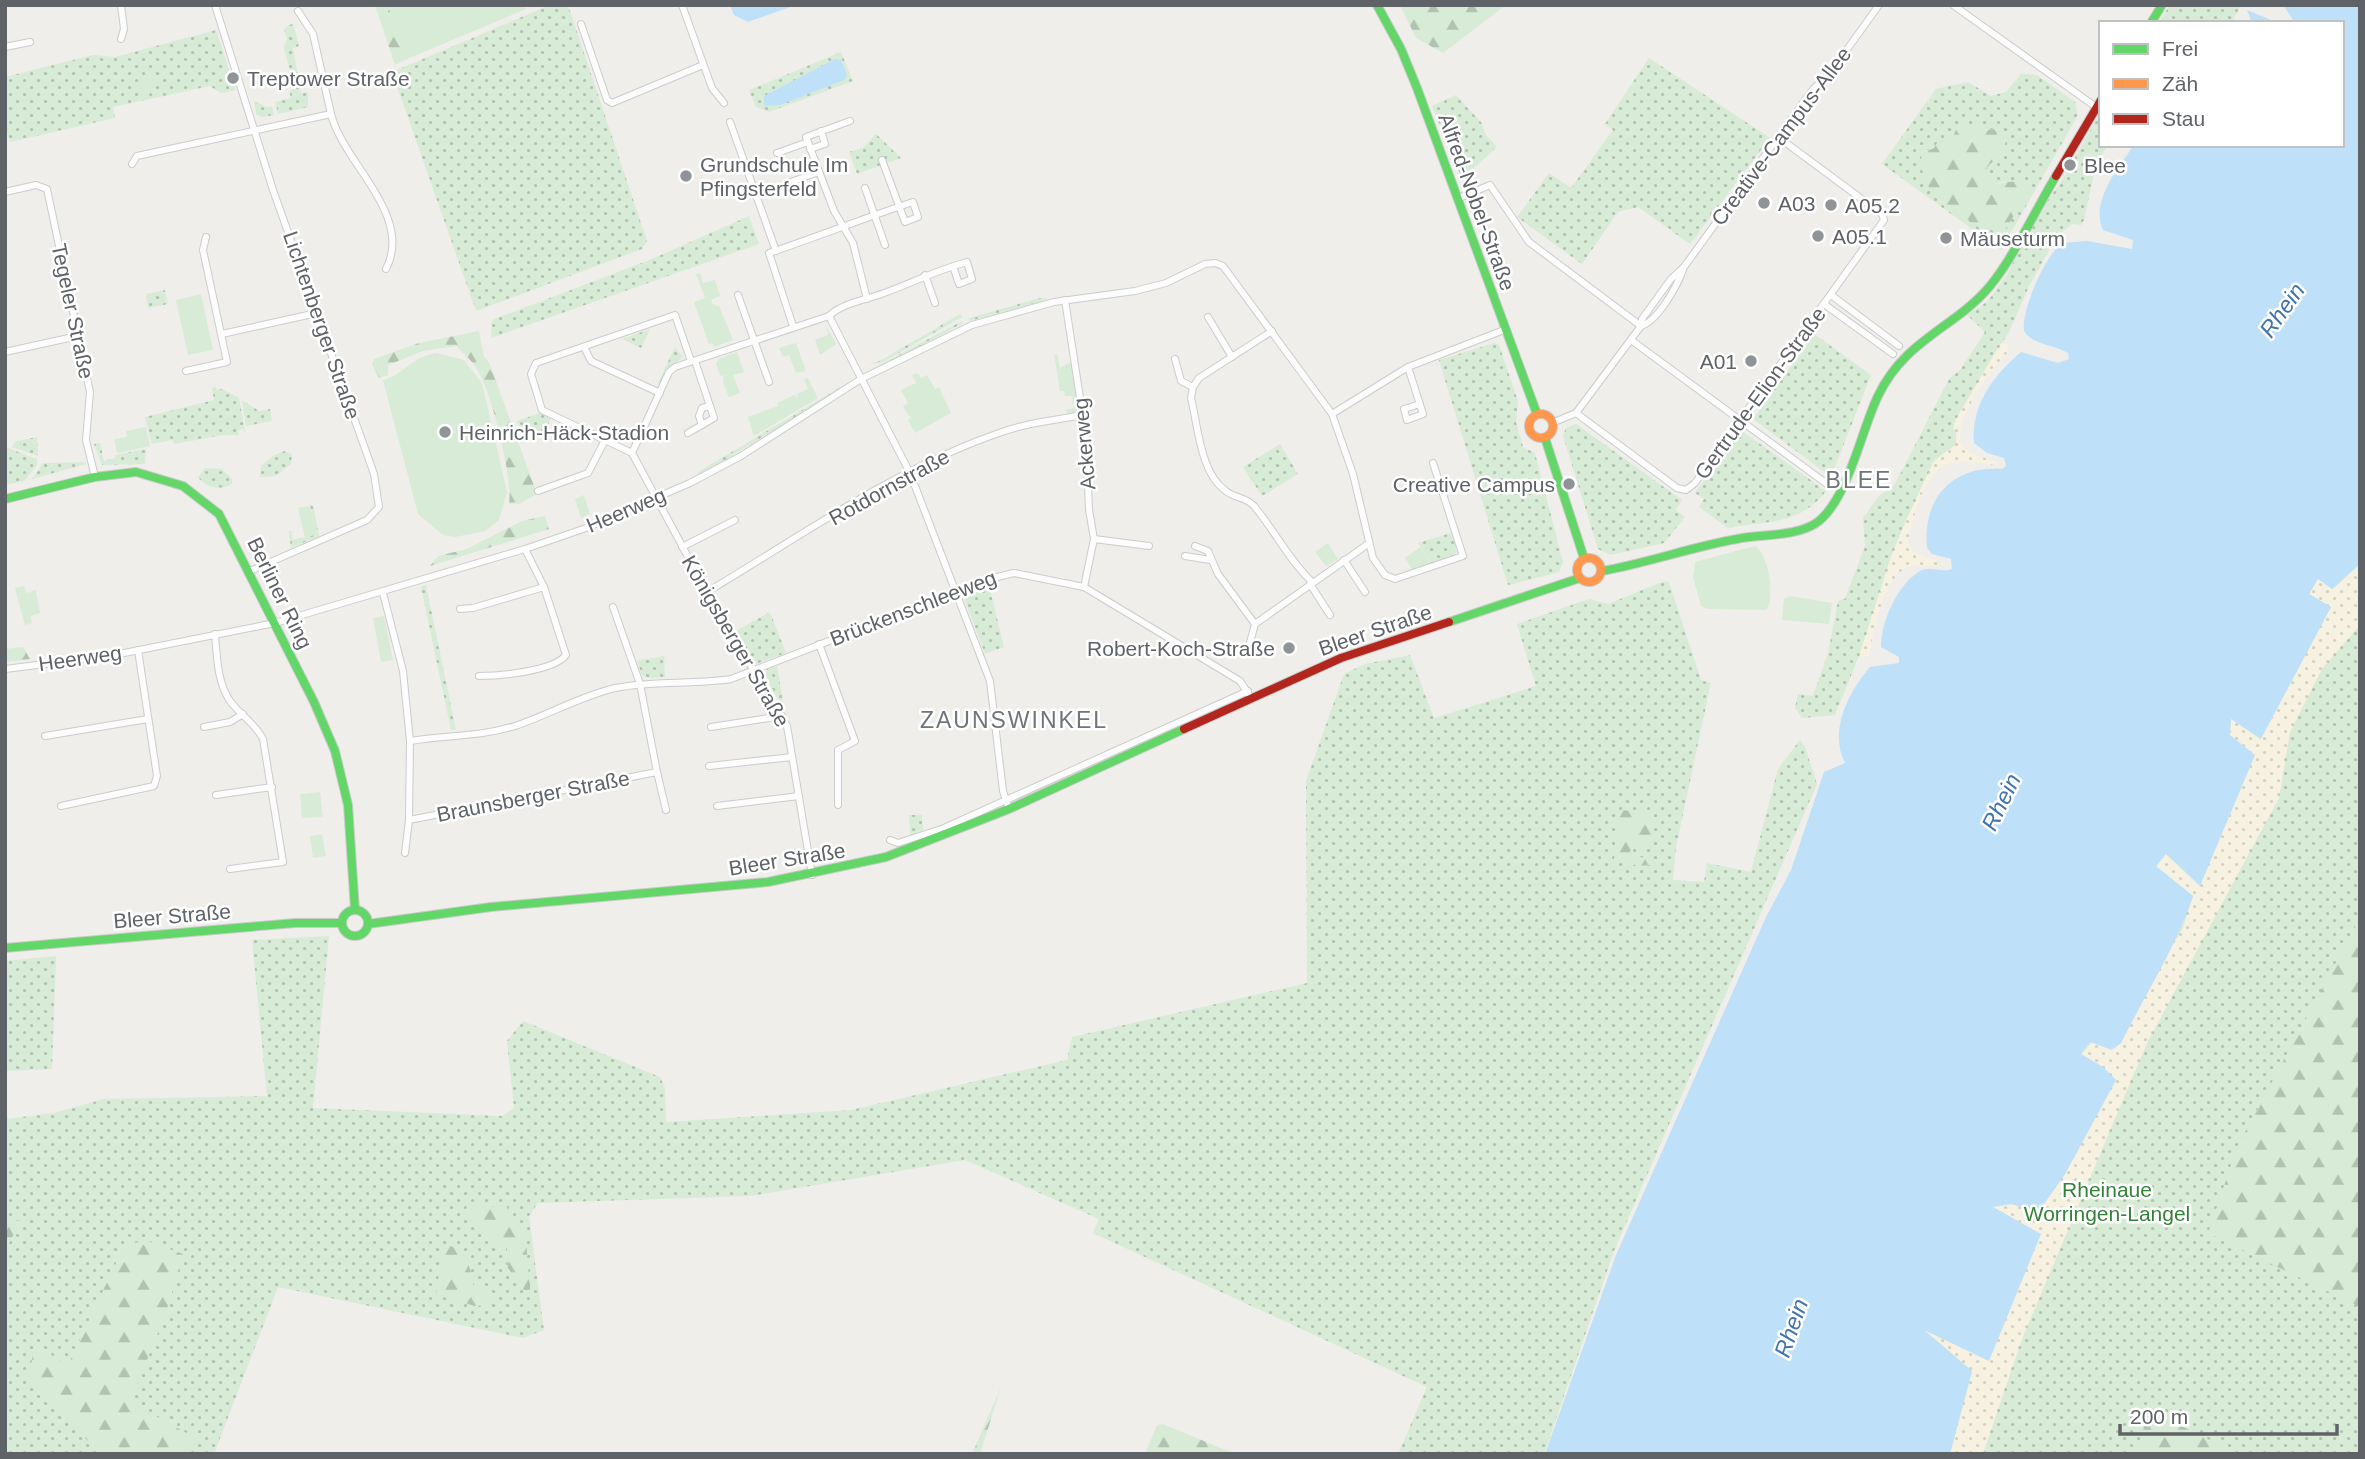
<svg xmlns="http://www.w3.org/2000/svg" width="2365" height="1459" font-family="Helvetica,sans-serif">
  <defs>
    <pattern id="grass-dots" width="8" height="8" patternUnits="userSpaceOnUse" patternTransform="scale(1.75)"><rect width="8" height="8" fill="#d8ebd6"/><path d="M2 2h.1M6 6h.1" fill="none" stroke="#b2c2b1" stroke-width="1.8" stroke-linecap="round"/></pattern>
    <pattern id="forest-firs" width="22" height="20" patternUnits="userSpaceOnUse" patternTransform="scale(1.75)"><rect width="22" height="20" fill="#d8ebd6"/><path d="M5 1l3.5 6h-7zM16 11l3.5 6h-7z" fill="#b2c2b1"/></pattern>
    <pattern id="sand-dots" width="8" height="8" patternUnits="userSpaceOnUse" patternTransform="scale(1.75)"><rect width="8" height="8" fill="#f6f1e1"/><path d="M2 2h.1M6 6h.1" fill="none" stroke="#d5d1c4" stroke-width="1.8" stroke-linecap="round"/></pattern>
  </defs>
  <rect width="100%" height="100%" fill="#efeeea"/>
  <g fill="url(#grass-dots)" fill-rule="evenodd">
    <path d="M550 5H568L647 241 642 249 476 311 392 72Z"/>
    <path d="M2170 5H2241L2232 23H2158Z"/>
    <path d="M293 23 299 46 293 48 301 93 308 92V107L278 114 275 102 291 98 289 91 295 89 284 49 287 39 284 29Z"/>
    <path d="M216 30 236 90 221 93 210 86 113 107 115 118 10 142 5 125V77L93 55 115 57Z"/>
    <path d="M841 52 853 81 769 112 756 107 749 90Z"/>
    <path d="M1649 58 1770 138 1690 244 1638 207 1618 212 1582 264 1517 217 1549 173 1571 188 1613 130 1605 124Z"/>
    <path d="M2021 74 2037 75 2075 102 2078 115 2001 250 1882 164 1936 89 1968 82 1991 96 2006 92ZM1969 125 1982 130 1995 129 2004 154 1990 164 1982 175 1995 184 2005 181 1998 240 1932 195 1921 153 1952 139Z"/>
    <path d="M1456 95 1481 122 1486 135 1497 147 1462 179 1432 106Z"/>
    <path d="M257 102 266 107 272 106 274 115 261 117 256 114 254 103Z"/>
    <path d="M2101 111V145H2108L2096 164 2084 220 2081 225 2072 224 2057 236 2029 286 2009 332 1956 419V445L1934 461 1909 514 1892 554 1859 656 1835 715 1802 718 1795 708 1798 694 1813 696 1828 653 1838 601 1845 599 1865 546 1863 518 1878 497 1895 484 1949 379 1960 370 1985 332 1967 315 1987 302 2006 276 2040 211 2063 179Z"/>
    <path d="M876 134 901 158 857 174 849 152 864 147Z"/>
    <path d="M2360 215V1454H1759Z"/>
    <path d="M749 216 759 244 491 338 492 320 652 259Z"/>
    <path d="M165 290 168 304 148 308 146 294Z"/>
    <path d="M1040 298 1049 299 970 321 969 318Z"/>
    <path d="M960 314 962 317 881 363 868 364 880 361Z"/>
    <path d="M962 321 963 323 872 372 874 368Z"/>
    <path d="M650 329 641 348 622 339Z"/>
    <path d="M1814 334 1871 375 1831 477 1753 419Z"/>
    <path d="M1494 343 1499 345 1518 401 1516 422 1523 447 1535 453 1563 562 1559 572 1508 585 1439 360Z"/>
    <path d="M675 347 683 357 669 368 661 385 658 383Z"/>
    <path d="M844 385H848L700 475 698 472Z"/>
    <path d="M216 387 217 390 222 389 239 398 246 434 243 429 238 430 239 435H223L174 444 172 440 152 444 145 417 214 400 212 388Z"/>
    <path d="M242 400 259 411 270 409 272 421 246 426Z"/>
    <path d="M543 412 551 417 545 434 524 442 517 421Z"/>
    <path d="M1576 424 1682 500 1676 510 1685 517 1664 543 1610 555 1598 549 1563 436 1566 428Z"/>
    <path d="M1742 431 1826 491C1800 525 1767 521 1728 528L1699 507 1704 499 1695 493Z"/>
    <path d="M37 437 38 456 12 447 16 441Z"/>
    <path d="M100 443 104 461 115 458V455L146 449 145 464 102 465 94 444Z"/>
    <path d="M1280 444 1298 474 1262 496 1243 467Z"/>
    <path d="M5 447 37 459V465L24 481 5 485Z"/>
    <path d="M285 451 292 454 291 464 276 476 260 477 261 466 274 455Z"/>
    <path d="M43 463 85 462 86 464 32 479Z"/>
    <path d="M205 468 222 469 232 479V484C220 491 206 488 198 477Z"/>
    <path d="M310 505H313L319 536 291 548 289 531H292V540L317 534Z"/>
    <path d="M1451 533 1457 551 1454 556 1432 565 1418 543Z"/>
    <path d="M1664 581 1669 582 1701 680 1711 683 1676 847 1673 880 1704 882 1707 863 1751 872 1778 769 1800 740 1805 747 1817 784 1614 1251 1544 1454H1398L1427 1387 1093 1233 1099 1219 965 1160 750 1196 538 1203 529 1216 544 1330 523 1338 278 1287 214 1454H5V1119L54 1113 104 1099 267 1096 252 940 329 936 313 1108 502 1116 514 1108 507 1041 523 1021 660 1077 665 1088 666 1122 851 1110 1067 1060 1072 1037 1307 983 1306 781 1344 674 1365 664 1410 655 1434 718 1536 686 1517 624 1589 599 1608 604Z"/>
    <path d="M426 585 456 730H451L421 587Z"/>
    <path d="M989 585 1004 647 985 654 963 595Z"/>
    <path d="M770 612 786 653 756 664 736 631Z"/>
    <path d="M664 656 665 677 648 678 642 675 637 661Z"/>
    <path d="M777 666 784 707 783 708 765 676 767 668Z"/>
    <path d="M909 815H922L923 830 910 835Z"/>
    <path d="M56 956 52 1069 5 1071V961Z"/>
  </g>
  <g fill="url(#forest-firs)">
    <path d="M375 5H388L405 60 395 65Z"/>
    <path d="M1400 5H1506L1443 53 1416 38Z"/>
    <path d="M1969 125 1982 130 1995 129 2006 138 2004 154 1990 164 1982 175 1995 184 2017 181 2030 190 1998 241 1932 195 1922 170 1921 153 1934 148 1938 141 1952 139 1956 130Z"/>
    <path d="M479 331 484 357 489 362 537 494 519 504H509C513 477 491 388 475 366 470 359 462 352 456 346L423 351 388 365V375L379 378 372 364 374 359 419 343Z"/>
    <path d="M545 516 549 529 430 566 438 556 467 549 522 521Z"/>
    <path d="M23 647 30 659 5 662V649Z"/>
    <path d="M1623 810 1654 815 1649 843 1644 847 1634 843 1629 854 1651 860 1650 865 1638 866 1614 859 1618 816Z"/>
    <path d="M2360 918V1307L2208 1233 2238 1145Z"/>
    <path d="M468 1205 507 1207 515 1225 525 1230 531 1300 508 1268 507 1248 489 1238 465 1210Z"/>
    <path d="M5 1219 20 1221 5 1252Z"/>
    <path d="M148 1241 183 1254 166 1313 130 1402 194 1437V1444L187 1454H101L32 1385 29 1376 33 1353 41 1349 68 1365 125 1244Z"/>
    <path d="M443 1244C468 1249 469 1264 474 1287L495 1297 490 1305 475 1306 436 1295Z"/>
    <path d="M1001 1387 980 1454H972Z"/>
    <path d="M2149 1410 2238 1454H2136Z"/>
    <path d="M1163 1424 1235 1454H1145L1157 1425Z"/>
  </g>
  <g fill="url(#sand-dots)">
    <path d="M2001 343 2008 345 2009 351C1994 366 1949 423 1963 446 1968 455 1988 458 1997 462L1994 465C1979 464 1961 457 1946 465 1923 476 1912 519 1908 542L1915 553 1944 564C1933 569 1918 561 1906 568 1882 580 1873 634 1869 657L1859 656 1892 554 1909 514 1934 461 1955 445 1958 434 1953 428 1956 419Z"/>
    <path d="M2360 564V625L2322 669 2290 732 2279 798 2147 1043 2022 1339 1983 1454H1950L1972 1371 1922 1328 1989 1361 1992 1207 2011 1204 2039 1211 2065 1174 2116 1080 2103 1067 2081 1055 2164 957 2182 930 2193 896 2156 867 2166 854 2200 885 2231 718 2260 739 2331 607 2309 594 2318 578 2333 589Z"/>
  </g>
  <g fill="#d8ebd6">
    <path d="M388 5H524L526 9 405 60Z"/>
    <path d="M147 75 156 80 147 99 138 95Z"/>
    <path d="M700 273 703 283 715 280 720 296 711 300 713 305 719 306 733 340 714 347 712 343 709 344 694 302 705 298 696 274Z"/>
    <path d="M201 294 213 350 188 355 176 300Z"/>
    <path d="M826 326 836 344 820 355 815 340 828 335Z"/>
    <path d="M796 343 806 371 796 373 789 355 783 357 779 348Z"/>
    <path d="M737 352 744 372 733 375 740 393 729 397 723 382 724 375 720 376 716 364 719 359Z"/>
    <path d="M437 353 464 360 482 383 507 492 499 520 485 531 455 537 443 535 418 514 383 380C406 374 408 358 437 353Z"/>
    <path d="M1054 354H1057L1060 368 1071 362 1078 412 1067 413 1066 410 1074 408 1072 396H1065L1064 391H1060Z"/>
    <path d="M918 373 921 378 927 375 935 389 939 387 951 413 915 433 908 420 911 418 903 407 908 403 901 390 916 383 912 375Z"/>
    <path d="M808 378 818 398 754 436 748 417 778 406 777 403 794 395 798 399 797 394 808 389 804 379Z"/>
    <path d="M146 427 150 446 117 453 114 439 127 437 126 431Z"/>
    <path d="M584 495 590 514 581 518 575 499Z"/>
    <path d="M310 506 317 534 305 538 298 508Z"/>
    <path d="M1328 543 1338 559 1326 566 1315 552Z"/>
    <path d="M1755 546C1768 553 1776 598 1766 610L1708 609 1701 606 1693 577 1695 562Z"/>
    <path d="M1420 547 1432 565 1413 571 1405 558Z"/>
    <path d="M24 586 26 593 36 590 40 613 30 616 32 623 25 625 15 588Z"/>
    <path d="M1790 596 1832 603 1829 624 1782 620 1784 599Z"/>
    <path d="M384 616 393 660 381 662 373 618Z"/>
    <path d="M320 792 323 817 302 818 300 794Z"/>
    <path d="M322 834 326 856 313 858 310 836Z"/>
  </g>
  <g fill="#bfe0f9">
    <path d="M730 5H796L748 22 734 15Z"/>
    <path d="M2283 5H2360V564L2332 589 2318 579 2309 594 2331 607 2261 739 2231 719 2230 735 2255 755 2200 886 2166 854 2156 866 2193 896C2176 947 2145 995 2121 1043L2112 1050 2090 1042 2081 1054 2103 1067 2116 1080 2065 1174 2039 1211 2011 1204 1993 1207 2041 1234 1989 1361 1924 1330 1972 1371 1950 1454H1545L1616 1255 1766 917 1791 870 1824 772 1845 763C1829 732 1847 694 1870 667L1899 663V657L1881 647C1881 622 1897 585 1920 571 1930 566 1942 573 1952 569L1951 559 1932 554 1927 548C1922 498 1953 465 2002 469L2006 466 2004 458 1987 453 1974 443C1971 405 1993 376 2021 352L2058 363 2069 359 2068 353C2054 344 2032 345 2024 331 2021 310 2045 256 2062 243L2087 241 2132 249 2133 240 2103 230C2090 202 2118 168 2134 145H2342V23H2252L2247 10 2276 22 2293 20Z"/>
    <path d="M835 59 841 60 847 75 844 80 780 105 764 106V96Z"/>
  </g>
  <g fill="none" stroke-linecap="round" stroke-linejoin="round">
    <defs>
      <g id="street">
        <path d="M215 5 273 190 374 474 379 507 367 520 250 571"/>
        <path d="M682 5 712 88 724 103"/>
        <path d="M1953 5 2096 107"/>
        <path d="M298 11 313 34 331 114"/>
        <path d="M581 24 607 100 612 103 703 65"/>
        <path d="M121 39 124 29 121 5"/>
        <path d="M5 47 30 42"/>
        <path d="M850 121 806 137 834 211 853 243 867 299"/>
        <path d="M730 122 776 251"/>
        <path d="M810 149 825 144 821 131"/>
        <path d="M777 153 808 142"/>
        <path d="M132 164 137 156 331 114C343 163 414 215 386 269"/>
        <path d="M788 183 819 172"/>
        <path d="M865 188 885 245"/>
        <path d="M5 192 36 185 47 189 90 392 86 440 95 477"/>
        <path d="M1457 199 1490 185 1529 242 1641 326"/>
        <path d="M925 275 935 303"/>
        <path d="M738 295 769 382"/>
        <path d="M1831 295 1899 346"/>
        <path d="M1065 300 1086 437 1089 510 1094 539 1084 587"/>
        <path d="M1824 304 1893 354"/>
        <path d="M829 316 910 473 990 681 1003 791 1009 809"/>
        <path d="M1208 317 1232 357"/>
        <path d="M793 326 769 253C817 237 864 218 913 202L918 217 905 222 882 160"/>
        <path d="M1641 326C1658 321 1677 286 1683 270"/>
        <path d="M1272 331 1199 378 1193 387 1191 398C1198 426 1200 473 1226 491 1234 498 1246 497 1254 506 1275 531 1288 559 1312 582"/>
        <path d="M222 334 317 313"/>
        <path d="M1631 340 1827 484"/>
        <path d="M584 347 591 361 660 393"/>
        <path d="M5 352 78 336"/>
        <path d="M1175 359 1181 381 1193 387"/>
        <path d="M1408 367 1423 414 1407 420 1404 409 1420 404"/>
        <path d="M186 371 227 362 203 250 206 237"/>
        <path d="M1576 413 1677 488 1686 490 1695 483 1884 220 1882 214 1778 137"/>
        <path d="M1332 414 1408 367 1504 330"/>
        <path d="M1552 423 1576 413 1641 326 1642 319 1671 279 1684 267 1813 89 1828 76 1879 5"/>
        <path d="M702 425 699 416 702 408 710 406"/>
        <path d="M688 433 714 418 695 361"/>
        <path d="M632 453 542 410 531 374 536 363 675 315 691 361"/>
        <path d="M538 491 588 473 604 442"/>
        <path d="M1094 539 1149 546"/>
        <path d="M1195 546 1208 551 1218 574 1255 624 1249 646 1241 653"/>
        <path d="M682 547 735 520"/>
        <path d="M1185 556 1210 560"/>
        <path d="M1344 560 1365 592"/>
        <path d="M1310 584 1330 615"/>
        <path d="M707 592C801 536 895 469 999 433 1026 423 1055 420 1083 415"/>
        <path d="M383 593 403 671 410 741 409 820 405 853"/>
        <path d="M460 609 473 608 544 587"/>
        <path d="M1255 624 1368 544"/>
        <path d="M215 634C217 656 217 682 230 701 240 715 255 723 263 739L283 862 230 869"/>
        <path d="M819 644 855 741 838 750V805"/>
        <path d="M5 669 109 656 275 623 525 549 586 528 690 483 741 456 861 379 972 325 1054 302 1135 291 1166 283 1205 264 1215 263 1223 266 1332 414 1353 474 1373 558 1385 575 1395 579 1463 556 1433 463"/>
        <path d="M479 676C500 676 554 671 566 655L544 587 525 549"/>
        <path d="M204 727 230 722 243 714"/>
        <path d="M711 727 782 716"/>
        <path d="M45 736 148 719"/>
        <path d="M410 741C445 735 479 737 515 726 548 715 581 696 615 688 654 680 692 685 731 679L989 579 1014 573 1084 587 1240 681 1251 698"/>
        <path d="M709 766 792 757"/>
        <path d="M657 772 666 810"/>
        <path d="M216 795 272 787"/>
        <path d="M61 806 154 786 157 776 138 650"/>
        <path d="M717 806 799 796"/>
        <path d="M409 820 657 772 640 684 613 607"/>
        <path d="M890 840 898 843 944 828 1248 691"/>
        <path d="M812 875 787 726 707 592 632 453 669 372 675 367 829 316C842 303 866 300 884 293 912 283 937 270 967 262L972 279 959 284 953 266"/>
      </g>
      <g id="fast">
        <path d="M1377 5 1401 49 1417 88 1537 414"/>
        <path d="M2151 23 2162 5"/>
        <path d="M1545 438 1584 558"/>
        <path d="M5 499 95 477 136 472 183 486 219 514 314 702 335 751 348 805 355 910"/>
        <path d="M1602 571C1648 563 1691 547 1737 539 1761 534 1799 537 1819 521 1849 496 1861 431 1878 396 1905 339 1955 328 1990 286 2014 257 2036 209 2056 176"/>
        <path d="M1449 622 1580 578"/>
        <circle cx="355" cy="923" r="13"/>
        <path d="M368 924 491 907 768 882 886 857 1009 809 1184 729"/>
        <path d="M5 948 295 923H342"/>
      </g>
      <g id="slow">
        <circle cx="1541" cy="426" r="12"/>
        <circle cx="1589" cy="570" r="12"/>
      </g>
      <g id="jam">
        <path d="M2056 176 2101 100"/>
        <path d="M1184 729 1341 658 1449 622"/>
      </g>
    </defs>
    <use href="#street" stroke="#cbcccc" stroke-width="8"/>
    <use href="#fast" stroke="#cacacb" stroke-width="10"/>
    <use href="#slow" stroke="#cacacb" stroke-width="10"/>
    <use href="#jam" stroke="#cacacb" stroke-width="10"/>
    <use href="#street" stroke="#fdfcfc" stroke-width="6"/>
    <use href="#fast" stroke="#63d668" stroke-width="8"/>
    <use href="#slow" stroke="#ff974d" stroke-width="8"/>
    <use href="#jam" stroke="#b3261e" stroke-width="8"/>
  </g>
  <g fill="#919496" stroke="#fff" stroke-width="2.5">
    <circle cx="233" cy="78" r="7"/>
    <circle cx="2070" cy="165" r="7"/>
    <circle cx="686" cy="176" r="7"/>
    <circle cx="1764" cy="203" r="7"/>
    <circle cx="1831" cy="205" r="7"/>
    <circle cx="1818" cy="236" r="7"/>
    <circle cx="1946" cy="238" r="7"/>
    <circle cx="1751" cy="361" r="7"/>
    <circle cx="445" cy="432" r="7"/>
    <circle cx="1569" cy="484" r="7"/>
    <circle cx="1289" cy="648" r="7"/>
  </g>
  <g text-anchor="middle" dominant-baseline="central" stroke-width="5" stroke-linejoin="round" paint-order="stroke">
    <g font-size="21" fill="#5f6368" stroke="#fff" text-anchor="start">
      <text x="247" y="78">Treptower Straße</text>
      <text x="700" y="164">Grundschule Im<tspan x="700" dy="24">Pfingsterfeld</tspan></text>
      <text x="2084" y="165">Blee</text>
      <text x="1778" y="203">A03</text>
      <text x="1845" y="205">A05.2</text>
      <text x="1832" y="236">A05.1</text>
      <text x="1960" y="238">Mäuseturm</text>
      <text x="1737" y="361" text-anchor="end">A01</text>
      <text x="459" y="432">Heinrich-Häck-Stadion</text>
      <text x="1555" y="484" text-anchor="end">Creative Campus</text>
      <text x="1275" y="648" text-anchor="end">Robert-Koch-Straße</text>
    </g>
    <g font-size="21" fill="#5f6368" stroke="#fff">
      <text transform="translate(1781 136) rotate(-53)">Creative-Campus-Allee</text>
      <text transform="translate(1477 202) rotate(70)">Alfred-Nobel-Straße</text>
      <text transform="translate(73 311) rotate(78)">Tegeler Straße</text>
      <text transform="translate(322 325) rotate(71)">Lichtenberger Straße</text>
      <text transform="translate(1760 393) rotate(-54)">Gertrude-Elion-Straße</text>
      <text transform="translate(1084 444) rotate(-95)">Ackerweg</text>
      <text transform="translate(889 487) rotate(-29)">Rotdornstraße</text>
      <text transform="translate(626 510) rotate(-23)">Heerweg</text>
      <text transform="translate(280 593) rotate(64)">Berliner Ring</text>
      <text transform="translate(913 608) rotate(-21)">Brückenschleeweg</text>
      <text transform="translate(1375 630) rotate(-19)">Bleer Straße</text>
      <text transform="translate(736 641) rotate(60)">Königsberger Straße</text>
      <text transform="translate(80 658) rotate(-8)">Heerweg</text>
      <text transform="translate(533 796) rotate(-11)">Braunsberger Straße</text>
      <text transform="translate(787 859) rotate(-9)">Bleer Straße</text>
      <text transform="translate(172 916) rotate(-5)">Bleer Straße</text>
    </g>
    <g font-size="21" fill="#348238" stroke="#fff">
      <text x="2107" y="1189">Rheinaue<tspan x="2107" dy="24">Worringen-Langel</tspan></text>
    </g>
    <g font-size="23" font-style="italic" fill="#4174aa" stroke="#fff">
      <text transform="translate(2282 310) rotate(-55)">Rhein</text>
      <text transform="translate(2001 802) rotate(-64)">Rhein</text>
      <text transform="translate(1791 1328) rotate(-71)">Rhein</text>
    </g>
    <g font-size="23" letter-spacing="2" fill="#70757a" stroke="#fff">
      <text x="1859" y="480">BLEE</text>
      <text x="1014" y="720">ZAUNSWINKEL</text>
    </g>
  </g>
  <rect width="2365" height="1459" fill="none" stroke="#5f6368" stroke-width="14"/>
  <rect x="2099" y="21" width="245" height="126" fill="#ffffff" stroke="#bfc1c3" stroke-width="2"/>
  <rect x="2113" y="44" width="35" height="10" fill="#63d668" stroke="#bfc1c3" stroke-width="2"/>
  <text x="2162" y="56" font-size="21" fill="#5f6368">Frei</text>
  <rect x="2113" y="79" width="35" height="10" fill="#ff974d" stroke="#bfc1c3" stroke-width="2"/>
  <text x="2162" y="91" font-size="21" fill="#5f6368">Zäh</text>
  <rect x="2113" y="114" width="35" height="10" fill="#b3261e" stroke="#bfc1c3" stroke-width="2"/>
  <text x="2162" y="126" font-size="21" fill="#5f6368">Stau</text>
  <path d="M2120 1424v10h217v-10" fill="none" stroke="#5f6368" stroke-width="3.5"/>
  <text x="2130" y="1424" font-size="21" fill="#5f6368" stroke="#ffffff" stroke-width="5" paint-order="stroke">200 m</text>
</svg>
